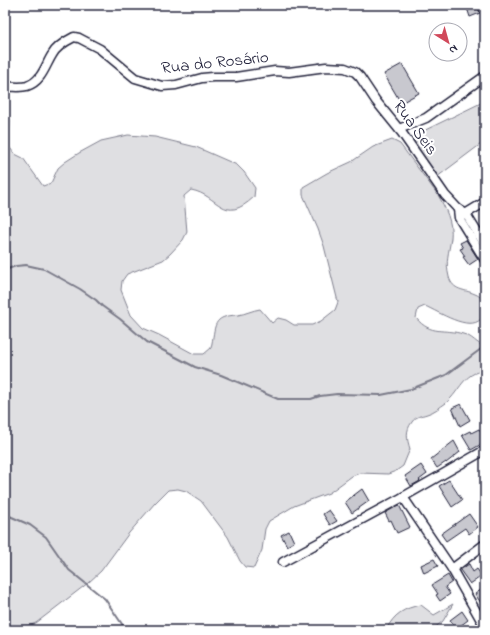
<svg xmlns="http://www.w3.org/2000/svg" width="490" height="635" font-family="'Indie Flower',sans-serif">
  <rect width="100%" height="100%" fill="#fff"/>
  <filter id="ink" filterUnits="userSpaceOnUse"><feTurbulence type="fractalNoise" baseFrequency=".025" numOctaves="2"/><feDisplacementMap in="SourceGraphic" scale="8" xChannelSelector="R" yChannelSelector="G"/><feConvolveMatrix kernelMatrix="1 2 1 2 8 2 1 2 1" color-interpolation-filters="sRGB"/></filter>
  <g filter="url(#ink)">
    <g fill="#dfdfe2" stroke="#80808e">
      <path d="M485 101V141L437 177 411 137Z"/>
      <path d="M5 113 10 120 9 138V147L15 154 23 158 43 186 51 183 58 168 65 162 79 153 101 141 128 135 155 137 196 147 237 165 244 172 255 188 254 197C223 226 219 195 191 190L184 196 187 232 183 240 170 254 163 260 127 274 122 281 121 290 131 315 143 328 159 335 194 354H204L211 348C216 326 211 316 238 315 245 314 253 310 260 309L272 323 278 318 286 320 294 325H312L321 321 335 310 338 302 324 246 318 229 303 195V187L327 173 351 162 373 147 392 140 400 144 438 195C445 207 453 223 451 238 449 253 445 261 449 277 453 291 464 289 475 294 486 298 488 311 481 319 469 332 439 312 425 306L418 309 416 318C431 336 444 328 463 334 472 336 477 344 485 347V370C462 374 461 390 446 403 440 407 434 412 427 414 421 416 416 416 412 422 405 431 407 439 410 449L403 466 396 471 388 474 360 473 352 476 329 493 294 506 269 521 265 529 262 550 254 568 245 567 240 561 228 537 201 501 186 491 178 489 168 490 155 503 129 533 101 571 88 583 36 623C25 628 16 627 5 625Z"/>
      <path d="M453 604 443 621 432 630H386C394 614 404 608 421 605L434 615Z"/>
    </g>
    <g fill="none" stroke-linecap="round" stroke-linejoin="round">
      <g stroke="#7a7a88" stroke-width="2">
        <path d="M5 270 16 266 26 265 44 269 80 289 96 300 102 306 120 319 147 342 195 367 221 375 278 399H311L320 396 337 394 381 395 411 389 446 375 485 346"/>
        <path d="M5 514 30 525 46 537 69 570 105 599 126 630"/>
      </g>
    </g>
    <g fill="#c8c8cf" stroke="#22223b">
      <path d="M466 5H477L480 13 470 17Z"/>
      <path d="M402 64 419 93 401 103 384 74Z"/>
      <path d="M466 240 478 259 469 265 463 257 465 256 460 249 463 248 460 243Z"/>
      <path d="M461 404 470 420 460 426 452 408Z"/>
      <path d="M479 429V430L482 429 485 434V442L471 450 462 435 470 431 471 433Z"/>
      <path d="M454 441 460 452 446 463V462L437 468 431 459Z"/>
      <path d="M421 465 427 474 419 480 420 481 411 486 405 476Z"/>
      <path d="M449 480 462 500 452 507 439 486Z"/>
      <path d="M362 489 369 501 352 513 345 502Z"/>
      <path d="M399 505 410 527 397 533 391 520 389 521 385 513Z"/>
      <path d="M329 510 337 521 330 525 323 514Z"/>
      <path d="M469 514 478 527 469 534 465 528 446 541 441 534Z"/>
      <path d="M289 531 294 542 287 546 281 535Z"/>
      <path d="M434 559 438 566 424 573 421 565Z"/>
      <path d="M469 564 473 572 477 569 482 576 470 584 460 570Z"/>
      <path d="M448 575 452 582 445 587 450 594 440 601 436 595 438 594 432 585Z"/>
      <path d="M485 587V609L475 594Z"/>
      <path d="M462 611 468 620 456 629 450 620Z"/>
    </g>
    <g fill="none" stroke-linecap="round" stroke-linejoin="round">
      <defs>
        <g id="minor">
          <path d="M5 87C12 86 20 88 27 86 42 81 45 66 52 55 56 47 66 41 74 37L79 38 100 49 135 78 162 86 176 85 202 78 213 77H236L275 71 289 72 326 67 345 68 355 72 360 77 376 101 402 133 445 195 458 209 466 214 485 245"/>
          <path d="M399 129 426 118 485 76"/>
          <path d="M458 209 459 218 485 260"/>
          <path d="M462 216 485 202"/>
          <path d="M403 497 452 569 485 627"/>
          <path d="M283 562 403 497 485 450"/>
          <path d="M452 569 485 544"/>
        </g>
      </defs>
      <use href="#minor" stroke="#22223b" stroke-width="11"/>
      <use href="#minor" stroke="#fff" stroke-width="8"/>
    </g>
  </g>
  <g text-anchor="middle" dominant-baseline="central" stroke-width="4" stroke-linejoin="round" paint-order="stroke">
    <g font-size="17" fill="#22223b" stroke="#fff">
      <text transform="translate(215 63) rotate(-6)">Rua do Rosário</text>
      <text transform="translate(415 128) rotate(54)">Rua Seis</text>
    </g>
  </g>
  <rect width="490" height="635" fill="none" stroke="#fff" stroke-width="20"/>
  <rect x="10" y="10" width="470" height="615" fill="none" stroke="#22223b" stroke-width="1.5" filter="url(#ink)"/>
  <g transform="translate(448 42) rotate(143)"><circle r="19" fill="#ffffff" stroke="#a7a7b1"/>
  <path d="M0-3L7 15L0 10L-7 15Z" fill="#d1495b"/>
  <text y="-6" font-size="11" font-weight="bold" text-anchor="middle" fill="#22223b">N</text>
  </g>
</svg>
